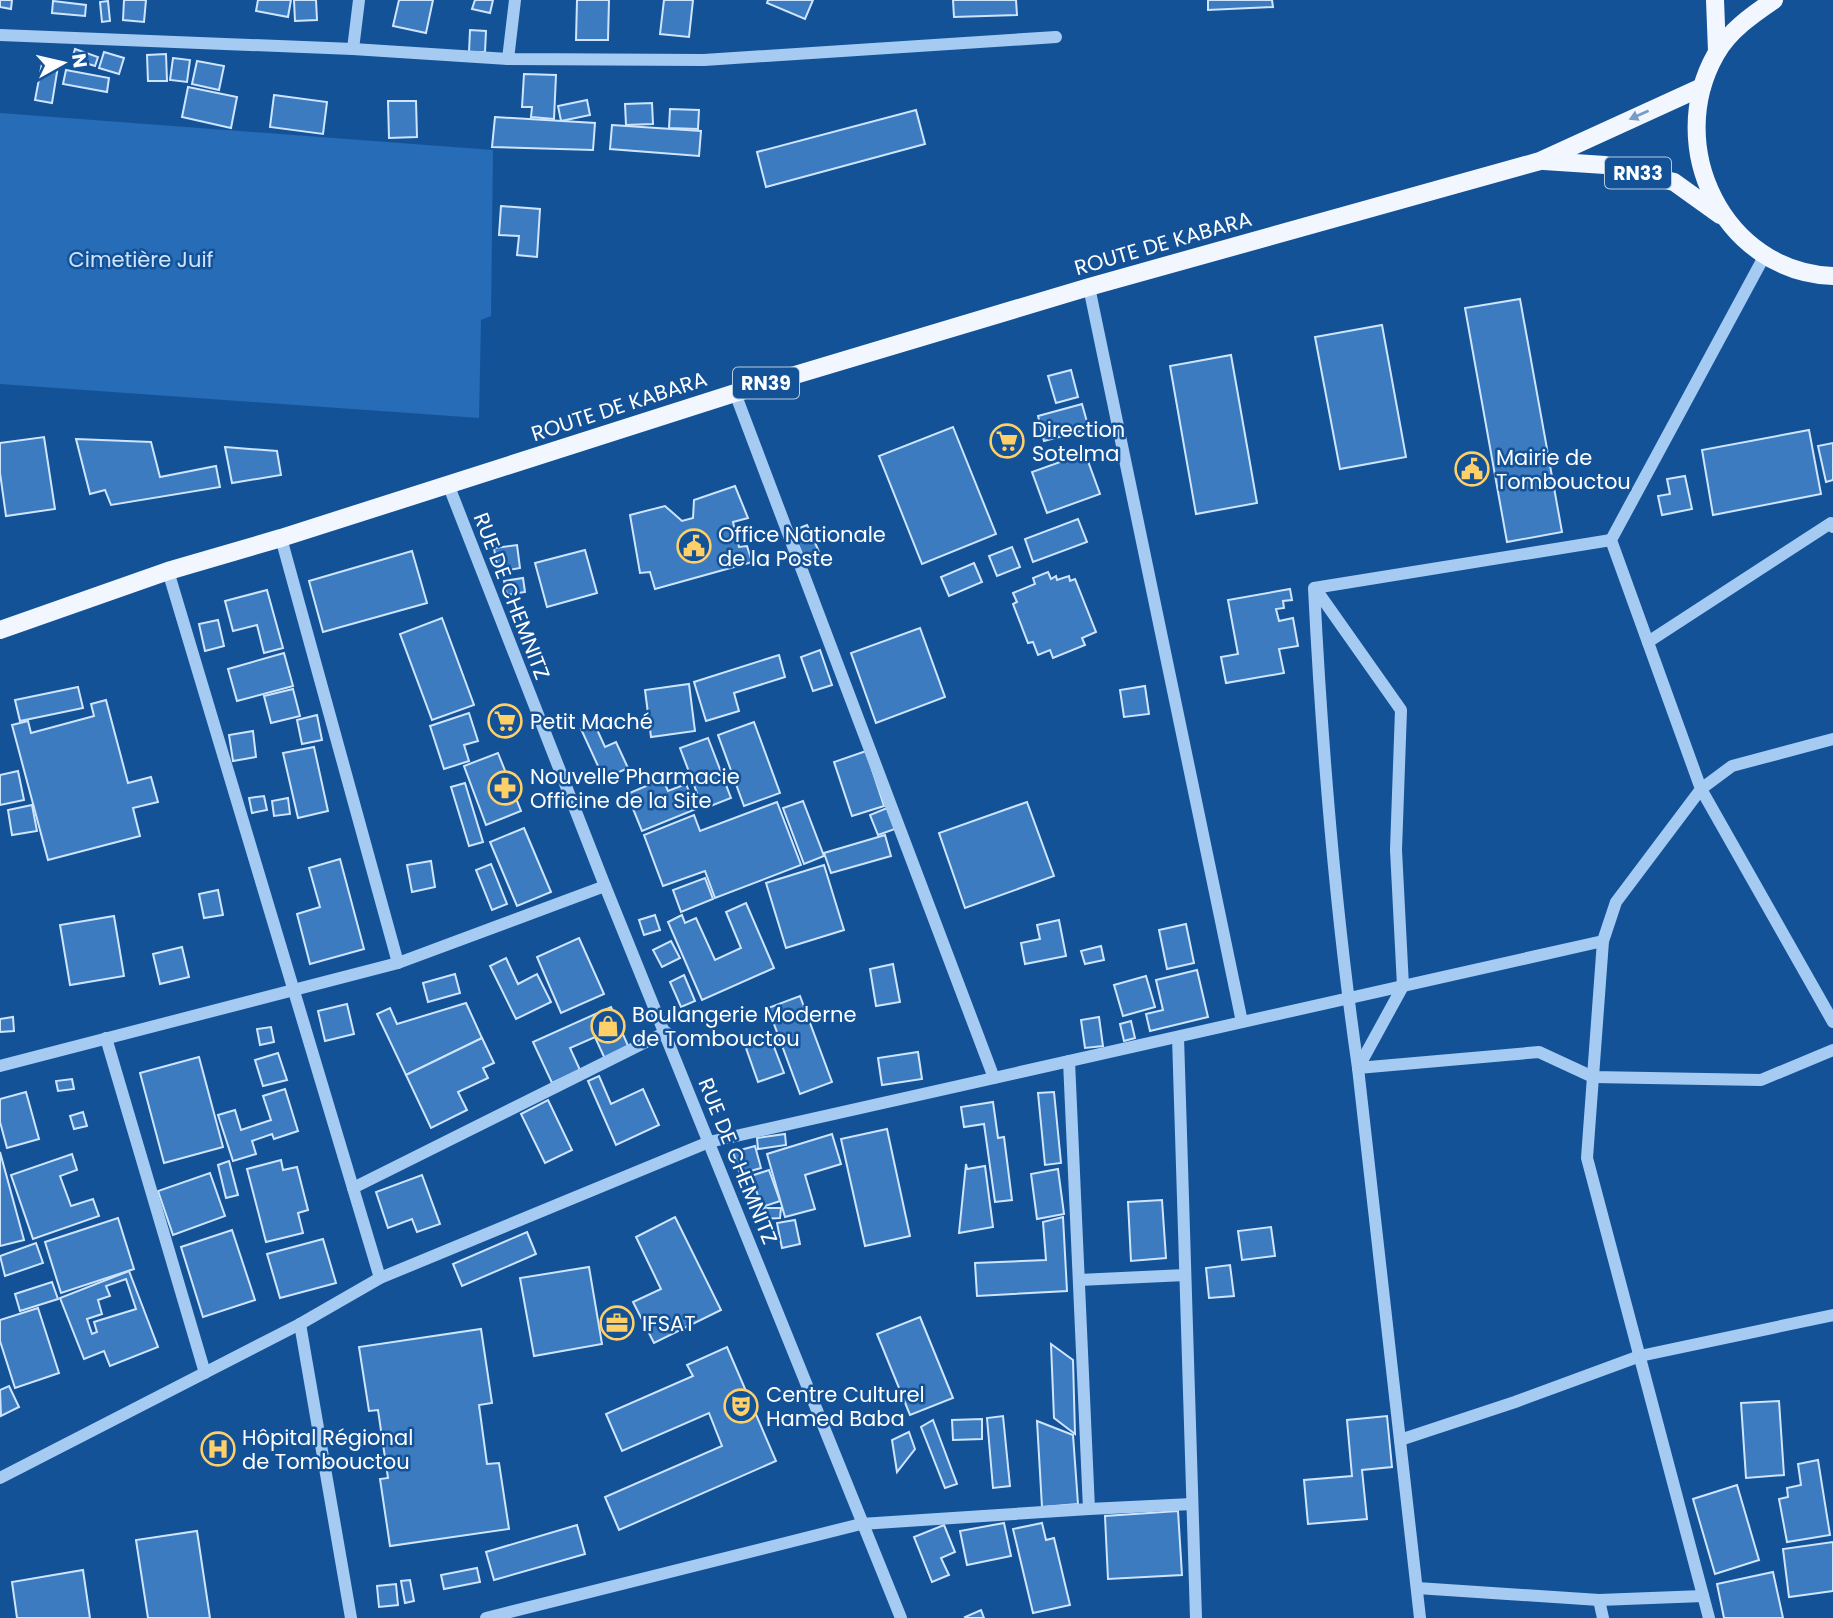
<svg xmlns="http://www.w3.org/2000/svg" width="1833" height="1618" font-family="Poppins,sans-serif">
  <rect width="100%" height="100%" fill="#145298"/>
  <path fill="#276cb6" d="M0 113 493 150 491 316 481 320 479 418 0 384Z"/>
  <g fill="#3d7bc0" stroke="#cee5fd" stroke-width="2" fill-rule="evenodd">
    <path d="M0 0H12L11 9 0 7Z"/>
    <path d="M124 0H146L144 22 123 20Z"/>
    <path d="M258 0H291L288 17 256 11Z"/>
    <path d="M294 0H316L317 20 295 21Z"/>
    <path d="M399 0H433L426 33 393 26Z"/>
    <path d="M475 0H493L490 13 472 9Z"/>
    <path d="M577 0H609L608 40H576Z"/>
    <path d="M664 0H693L689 37 660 34Z"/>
    <path d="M768 0H813L805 19 767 3Z"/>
    <path d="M953 0H1016L1017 15 954 17Z"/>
    <path d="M1208 0H1272L1273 7 1208 10Z"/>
    <path d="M53 1 86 5 85 16 52 13Z"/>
    <path d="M108 1 110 21 102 22 100 2Z"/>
    <path d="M470 30 486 31 485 52H469Z"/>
    <path d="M75 49 98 57 95 66 72 59Z"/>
    <path d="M104 52 124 58 119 74 99 68Z"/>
    <path d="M166 54 167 81H148L147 55Z"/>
    <path d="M43 58 59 60 52 103 35 100Z"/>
    <path d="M173 58 190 60 187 82 170 80Z"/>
    <path d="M197 61 224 66 219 90 192 84Z"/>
    <path d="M66 70 109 78 107 92 63 84Z"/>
    <path d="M524 74 556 75 554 119 531 117 532 107H522Z"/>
    <path d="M188 87 237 97 231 128 182 117Z"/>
    <path d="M274 95 327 102 323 134 270 127Z"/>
    <path d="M587 100 590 115 561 121 558 106Z"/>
    <path d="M388 101H416L417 137 389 138Z"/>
    <path d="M652 103 653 124 626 125 625 104Z"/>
    <path d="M670 109 699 110 698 129 669 128Z"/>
    <path d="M916 110 925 144 766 187 757 152Z"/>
    <path d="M495 117 595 123 593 150 492 147Z"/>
    <path d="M612 125 701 131 699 156 610 149Z"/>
    <path d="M501 206 540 209 537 257 517 255 519 236 499 235Z"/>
    <path d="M1520 299 1562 532 1507 542 1465 308Z"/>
    <path d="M1382 325 1406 457 1340 469 1315 337Z"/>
    <path d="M1231 355 1257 503 1196 514 1170 366Z"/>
    <path d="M1071 370 1078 397 1056 403 1048 376Z"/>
    <path d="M1082 404 1089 429 1044 441 1038 416Z"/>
    <path d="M953 427 996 534 922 564 879 456Z"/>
    <path d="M1809 430 1821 494 1713 515 1702 450Z"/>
    <path d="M44 437 55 509 6 516 0 473V443Z"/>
    <path d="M76 439 151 442 160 477 216 466 220 487 111 505 105 490 90 494Z"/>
    <path d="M1833 443V480L1826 482 1818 446Z"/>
    <path d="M225 447 277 451 281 475 232 483Z"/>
    <path d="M1085 453 1100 494 1047 513 1032 472Z"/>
    <path d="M1685 476 1692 509 1662 515 1658 496 1670 494 1667 479Z"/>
    <path d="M735 486 748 518 733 522 739 547 747 546 752 562 655 589 650 572 640 573 630 515 665 506 682 521 693 518 694 500Z"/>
    <path d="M1078 519 1087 542 1033 562 1025 539Z"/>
    <path d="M807 525 821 556 806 563 792 531Z"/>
    <path d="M517 545 520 568 498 572 494 548Z"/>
    <path d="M1012 547 1020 567 997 576 989 556Z"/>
    <path d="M585 550 597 593 547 607 535 563Z"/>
    <path d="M412 551 427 603 323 632 309 581Z"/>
    <path d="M974 563 982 582 949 596 941 577Z"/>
    <path d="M1048 572 1051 579 1056 576 1057 580 1069 576 1070 581 1075 579 1096 632 1082 638 1085 645 1053 658 1050 650 1038 655 1033 642 1028 643 1013 604 1017 602 1013 593 1035 584 1033 578Z"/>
    <path d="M523 578 525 592 507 595 504 581Z"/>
    <path d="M1290 589 1292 600 1283 601 1284 608 1276 609 1279 621 1293 618 1298 646 1279 649 1284 673 1226 683 1221 657 1238 654 1228 600Z"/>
    <path d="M267 590 283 648 264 653 257 625 233 631 225 601Z"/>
    <path d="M442 618 474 705 432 720 400 634Z"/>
    <path d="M218 620 224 646 205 651 199 624Z"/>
    <path d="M920 628 945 697 876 723 851 653Z"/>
    <path d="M820 650 832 685 813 691 801 657Z"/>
    <path d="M284 653 293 686 237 701 228 669Z"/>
    <path d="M779 655 785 677 734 693 739 711 706 721 694 682Z"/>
    <path d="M689 684 695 731 651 737 645 690Z"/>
    <path d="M1145 686 1149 714 1124 717 1120 690Z"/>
    <path d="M78 687 83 708 20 721 15 700Z"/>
    <path d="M293 689 300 716 271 723 264 696Z"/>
    <path d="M106 700 128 783 151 777 158 802 133 808 140 836 48 860 12 725 28 721 31 733 94 716 91 704Z"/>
    <path d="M469 713 478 741 464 745 469 761 444 769 430 726Z"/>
    <path d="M317 715 322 740 302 744 297 720Z"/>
    <path d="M754 722 780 793 744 806 718 735Z"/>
    <path d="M594 723 605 747 616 742 628 768 604 779 581 729Z"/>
    <path d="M253 731 256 757 233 761 229 735Z"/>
    <path d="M708 738 731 798 703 809 680 748Z"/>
    <path d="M314 747 328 811 298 818 283 753Z"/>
    <path d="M866 751 884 806 852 816 834 762Z"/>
    <path d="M498 753 521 811 486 825 464 766Z"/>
    <path d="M18 771 24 800 0 805V775Z"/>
    <path d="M663 779 668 791 686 784 696 809 642 831 627 794Z"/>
    <path d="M465 783 483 842 469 846 451 787Z"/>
    <path d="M264 796 267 810 252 813 249 798Z"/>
    <path d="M288 798 290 814 274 816 272 801Z"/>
    <path d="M803 801 824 856 804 864 783 808Z"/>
    <path d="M777 802 801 865 715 898 705 871 663 886 644 835 694 815 700 831Z"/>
    <path d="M1027 802 1054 876 965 908 939 833Z"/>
    <path d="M32 805 37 831 12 835 8 810Z"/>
    <path d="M887 808 895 829 878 835 870 815Z"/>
    <path d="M524 828 551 892 517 906 490 842Z"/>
    <path d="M885 835 891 856 831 873 824 853Z"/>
    <path d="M340 859 364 949 310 964 297 914 320 907 309 868Z"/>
    <path d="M431 861 435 887 412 892 407 865Z"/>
    <path d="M491 864 507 904 492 910 476 870Z"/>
    <path d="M824 865 844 930 786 948 766 883Z"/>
    <path d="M705 878 713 899 681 912 673 890Z"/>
    <path d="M218 890 223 915 204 918 199 894Z"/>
    <path d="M746 903 774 968 702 1000 668 922 682 915 685 923 696 918 715 960 741 948 726 912Z"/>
    <path d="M655 915 660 930 644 935 639 920Z"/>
    <path d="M114 916 124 976 70 985 60 925Z"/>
    <path d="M1059 920 1066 956 1025 964 1021 943 1040 939 1037 925Z"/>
    <path d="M1186 924 1194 963 1167 969 1159 930Z"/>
    <path d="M579 938 604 994 561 1013 537 957Z"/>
    <path d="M671 941 680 958 662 967 653 950Z"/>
    <path d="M1101 946 1104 960 1085 964 1081 951Z"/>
    <path d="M182 947 189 977 160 984 153 954Z"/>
    <path d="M506 958 518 984 537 974 551 1002 516 1019 490 966Z"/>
    <path d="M893 964 900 1002 876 1006 870 969Z"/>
    <path d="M1197 970 1208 1017 1150 1031 1146 1014 1163 1010 1156 980Z"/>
    <path d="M455 974 460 993 428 1002 423 983Z"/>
    <path d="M684 975 695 1001 681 1007 670 982Z"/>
    <path d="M1146 976 1155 1007 1123 1016 1114 985Z"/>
    <path d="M800 996 832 1082 800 1094 768 1008Z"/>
    <path d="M466 1003 482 1038 406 1075 377 1014 390 1008 397 1024Z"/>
    <path d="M347 1004 354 1034 325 1041 318 1011Z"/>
    <path d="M611 1007 629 1048 605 1059 595 1037 570 1048 580 1070 552 1083 533 1042Z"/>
    <path d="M13 1017 14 1031 0 1032V1019Z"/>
    <path d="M1099 1017 1103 1046 1085 1048 1081 1020Z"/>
    <path d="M1131 1021 1135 1038 1124 1041 1120 1024Z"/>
    <path d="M271 1027 274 1042 260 1045 257 1029Z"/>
    <path d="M482 1038 494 1063 483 1068 488 1078 458 1092 467 1110 431 1128 406 1075Z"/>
    <path d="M771 1039 784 1073 758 1082 746 1048Z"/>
    <path d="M918 1052 922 1079 882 1085 878 1058Z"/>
    <path d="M278 1053 287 1080 263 1086 255 1060Z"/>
    <path d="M199 1057 223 1147 164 1163 140 1073Z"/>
    <path d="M599 1076 611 1104 643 1089 659 1125 616 1145 588 1081Z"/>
    <path d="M72 1079 74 1089 58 1091 56 1081Z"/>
    <path d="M285 1089 298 1131 274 1139 272 1134 252 1141 256 1154 233 1161 218 1115 235 1110 241 1130 271 1120 263 1096Z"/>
    <path d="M26 1092 39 1139 7 1148 0 1122V1099Z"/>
    <path d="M1054 1092 1061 1163 1045 1165 1038 1093Z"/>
    <path d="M548 1100 572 1150 545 1163 521 1114Z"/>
    <path d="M993 1102 998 1138 1004 1137 1012 1200 995 1202 984 1124 964 1127 961 1107Z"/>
    <path d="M83 1112 87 1126 74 1129 70 1116Z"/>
    <path d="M887 1129 910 1236 865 1246 841 1139Z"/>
    <path d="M785 1134 786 1145 758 1149 757 1138Z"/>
    <path d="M832 1134 841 1164 805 1175 815 1209 785 1217 767 1154Z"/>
    <path d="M755 1146 761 1168 740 1174 733 1152Z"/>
    <path d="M0 1152 24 1240 0 1246Z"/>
    <path d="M72 1154 77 1170 60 1176 71 1206 93 1199 99 1216 33 1239 11 1175Z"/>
    <path d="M281 1160 283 1170 297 1167 308 1210 298 1213 303 1233 266 1242 247 1169Z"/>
    <path d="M229 1161 238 1195 226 1198 218 1165Z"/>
    <path d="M966 1164 967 1169 985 1166 993 1227 959 1233Z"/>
    <path d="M1058 1169 1064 1214 1037 1219 1031 1174Z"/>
    <path d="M769 1170 780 1201 762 1207 751 1176Z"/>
    <path d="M210 1173 225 1216 173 1235 158 1191Z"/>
    <path d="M422 1175 440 1224 417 1232 412 1219 388 1228 376 1192Z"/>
    <path d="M1162 1200 1166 1258 1131 1261 1128 1202Z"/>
    <path d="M763 1208H781L780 1218 763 1219Z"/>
    <path d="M675 1217 721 1310 654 1343 633 1302 661 1289 636 1237Z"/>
    <path d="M1063 1217 1067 1291 977 1296 975 1263 1046 1260 1043 1222Z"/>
    <path d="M118 1218 134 1269 61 1293 45 1242Z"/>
    <path d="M795 1220 800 1244 782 1248 777 1223Z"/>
    <path d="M1271 1227 1275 1256 1242 1260 1238 1231Z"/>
    <path d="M232 1230 255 1300 203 1317 181 1247Z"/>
    <path d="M527 1232 536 1254 462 1286 453 1264Z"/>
    <path d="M323 1239 336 1283 280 1298 267 1254Z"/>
    <path d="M36 1243 43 1263 5 1276 0 1256Z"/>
    <path d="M1230 1265 1234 1296 1209 1298 1206 1268Z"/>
    <path d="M589 1267 602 1344 534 1356 520 1278Z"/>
    <path d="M129 1271 158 1347 110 1366 104 1351 84 1359 60 1298ZM126 1279 136 1309 94 1322 97 1332 92 1334 87 1319 102 1314 98 1300 110 1296 106 1286Z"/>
    <path d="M52 1282 58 1299 20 1311 15 1294Z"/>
    <path d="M38 1308 59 1373 15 1388 0 1341V1320Z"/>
    <path d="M920 1317 953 1398 910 1415 877 1334Z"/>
    <path d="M481 1329 492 1403 479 1405 487 1464 499 1463 509 1529 390 1546 380 1479 388 1478 378 1410 369 1411 359 1347Z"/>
    <path d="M1051 1344 1073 1360 1075 1434 1054 1418Z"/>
    <path d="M727 1347 776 1461 619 1530 605 1497 722 1446 709 1413 622 1451 606 1414 693 1376 687 1365Z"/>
    <path d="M9 1386 19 1407 1 1416 0 1390Z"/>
    <path d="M1779 1401 1784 1475 1746 1478 1741 1403Z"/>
    <path d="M1003 1416 1010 1486 993 1488 987 1418Z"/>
    <path d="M1387 1416 1392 1467 1362 1470 1367 1519 1308 1524 1304 1480 1352 1476 1347 1420Z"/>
    <path d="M982 1419V1439L953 1440 952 1420Z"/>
    <path d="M933 1420 957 1484 945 1488 921 1427Z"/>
    <path d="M1037 1421 1073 1435 1078 1504 1042 1507Z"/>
    <path d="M909 1432 915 1449 897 1472 892 1440Z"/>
    <path d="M1818 1460 1830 1535 1787 1542 1779 1499 1788 1497 1787 1488 1801 1485 1798 1464Z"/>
    <path d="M1737 1485 1759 1560 1715 1574 1693 1499Z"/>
    <path d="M1178 1511 1182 1575 1108 1579 1105 1516Z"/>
    <path d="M1004 1523 1011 1556 967 1565 960 1531Z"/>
    <path d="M1042 1523 1046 1540 1054 1538 1070 1605 1033 1613 1013 1529Z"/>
    <path d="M577 1525 585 1554 494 1580 486 1552Z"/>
    <path d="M944 1525 955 1552 941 1558 949 1575 932 1582 914 1537Z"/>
    <path d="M197 1531 210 1618H148L136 1540Z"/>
    <path d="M1833 1542V1591L1789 1597 1783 1549Z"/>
    <path d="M477 1568 480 1582 444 1589 441 1575Z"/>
    <path d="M83 1570 90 1618H17L12 1582Z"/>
    <path d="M1773 1572 1783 1618H1724L1717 1584Z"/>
    <path d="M410 1580 414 1601 405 1603 401 1581Z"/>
    <path d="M396 1584 398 1605 379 1607 377 1586Z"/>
    <path d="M981 1610 984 1618H966L965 1617Z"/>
  </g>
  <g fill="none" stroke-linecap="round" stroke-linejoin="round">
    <g stroke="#a6cbf3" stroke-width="12">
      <path d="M0 35 353 49 508 59 704 60 1056 37"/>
      <path d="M353 49 359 0"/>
      <path d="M508 59 515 0"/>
      <path d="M1089 287 1242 1022"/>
      <path d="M735 393 994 1078"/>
      <path d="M448 484 605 886 901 1618"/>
      <path d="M281 538 398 963"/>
      <path d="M168 571 380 1278"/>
      <path d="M1315 588 1401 710 1396 850 1403 986 1358 1068"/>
      <path d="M1648 642 1831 523 1833 527"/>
      <path d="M1833 739 1732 766 1701 789 1833 1022"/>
      <path d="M1178 1037 1196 1618"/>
      <path d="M106 1038 205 1373"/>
      <path d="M0 1066 398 963 605 886"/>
      <path d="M1358 1068 1539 1052 1593 1077 1761 1080 1833 1050"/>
      <path d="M353 1188 666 1032"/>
      <path d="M1079 1280 1185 1275"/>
      <path d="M300 1324 351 1618"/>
      <path d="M1400 1440 1515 1402 1640 1356 1833 1315"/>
      <path d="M0 1478 300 1324 380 1278 709 1142 1603 941"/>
      <path d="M1089 1509 1192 1504"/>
      <path d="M1417 1588 1599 1600 1703 1596"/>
      <path d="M1599 1600 1603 1618"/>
      <path d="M486 1618 861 1524 1089 1509 1069 1061"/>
      <path d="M1420 1618 1358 1068C1335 909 1322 748 1314 588L1611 540"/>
      <path d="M1709 1618 1587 1158 1603 941 1616 902 1701 789 1611 540 1765 255"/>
    </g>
    <g stroke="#f2f7ff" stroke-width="18">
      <path d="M1715 0 1717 51"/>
      <path d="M1774 0C1752 15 1729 31 1716 54 1663 147 1724 272 1833 276"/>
      <path d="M1544 161 1605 165 1674 182 1720 215"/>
      <path d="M0 630 168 571 281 538 735 393 1089 287 1540 161 1702 87"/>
    </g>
  </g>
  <defs><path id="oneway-solid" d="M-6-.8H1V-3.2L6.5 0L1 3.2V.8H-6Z" transform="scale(1.75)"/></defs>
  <use fill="#789cc6" href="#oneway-solid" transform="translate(1639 115) rotate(156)"/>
  <defs>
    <symbol id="supermarket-ring" viewBox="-11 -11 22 22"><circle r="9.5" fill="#145298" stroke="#ffcf68" stroke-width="1.5"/><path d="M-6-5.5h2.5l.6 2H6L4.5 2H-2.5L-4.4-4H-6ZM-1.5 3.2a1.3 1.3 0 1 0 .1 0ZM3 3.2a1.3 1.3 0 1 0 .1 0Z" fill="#ffcf68"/></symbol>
    <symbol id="civic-ring" viewBox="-11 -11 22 22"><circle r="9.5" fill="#145298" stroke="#ffcf68" stroke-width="1.5"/><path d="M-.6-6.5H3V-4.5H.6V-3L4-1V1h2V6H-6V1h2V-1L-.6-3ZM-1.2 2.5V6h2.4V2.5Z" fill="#ffcf68"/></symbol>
    <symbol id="pharmacy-ring" viewBox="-11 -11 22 22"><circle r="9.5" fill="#145298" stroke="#ffcf68" stroke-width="1.5"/><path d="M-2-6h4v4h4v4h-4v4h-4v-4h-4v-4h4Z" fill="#ffcf68"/></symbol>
    <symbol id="shop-ring" viewBox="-11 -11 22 22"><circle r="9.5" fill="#145298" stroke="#ffcf68" stroke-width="1.5"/><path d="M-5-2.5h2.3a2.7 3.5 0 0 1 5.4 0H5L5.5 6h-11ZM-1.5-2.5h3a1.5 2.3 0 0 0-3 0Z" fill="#ffcf68"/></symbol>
    <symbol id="office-ring" viewBox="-11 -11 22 22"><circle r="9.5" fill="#145298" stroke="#ffcf68" stroke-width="1.5"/><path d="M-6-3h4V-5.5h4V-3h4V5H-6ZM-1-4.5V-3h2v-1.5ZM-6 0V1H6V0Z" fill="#ffcf68"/></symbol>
    <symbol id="theatre-ring" viewBox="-11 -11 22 22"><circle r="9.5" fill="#145298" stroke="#ffcf68" stroke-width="1.5"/><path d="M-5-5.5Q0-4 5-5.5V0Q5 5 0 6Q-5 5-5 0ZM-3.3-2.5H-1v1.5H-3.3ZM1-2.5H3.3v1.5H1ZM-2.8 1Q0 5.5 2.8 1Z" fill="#ffcf68"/></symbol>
    <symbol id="hospital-ring" viewBox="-11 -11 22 22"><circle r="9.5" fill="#145298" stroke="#ffcf68" stroke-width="1.5"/><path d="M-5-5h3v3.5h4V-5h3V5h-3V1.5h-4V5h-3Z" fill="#ffcf68"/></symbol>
  </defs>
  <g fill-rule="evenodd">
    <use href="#supermarket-ring" x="988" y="422" width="38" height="38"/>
    <use href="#civic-ring" x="1453" y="450" width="38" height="38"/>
    <use href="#civic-ring" x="675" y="527" width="38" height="38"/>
    <use href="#supermarket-ring" x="486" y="702" width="38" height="38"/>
    <use href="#pharmacy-ring" x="486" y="769" width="38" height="38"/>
    <use href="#shop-ring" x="589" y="1007" width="38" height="38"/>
    <use href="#office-ring" x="598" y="1304" width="38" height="38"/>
    <use href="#theatre-ring" x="722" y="1387" width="38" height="38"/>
    <use href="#hospital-ring" x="199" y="1430" width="38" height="38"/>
  </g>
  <g text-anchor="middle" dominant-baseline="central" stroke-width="5" stroke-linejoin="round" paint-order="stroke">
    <g fill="#145298" stroke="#b8cbe0" stroke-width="2">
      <rect x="1605" y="157.5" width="66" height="31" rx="5"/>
      <rect x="733" y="367.5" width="66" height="31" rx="5"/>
    </g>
    <g font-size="19" font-weight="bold" fill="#fff">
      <text x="1638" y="173">RN33</text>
      <text x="766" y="383">RN39</text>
    </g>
    <g font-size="21" fill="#fff" stroke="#145298">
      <text transform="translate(1163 243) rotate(-16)">ROUTE DE KABARA</text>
      <text transform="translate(619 406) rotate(-18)">ROUTE DE KABARA</text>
      <text transform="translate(512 596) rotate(69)">RUE DE CHEMNITZ</text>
      <text transform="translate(738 1161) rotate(68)">RUE DE CHEMNITZ</text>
    </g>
    <g font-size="21" fill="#cee5fd" stroke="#145298">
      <text x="141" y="259">Cimetière Juif</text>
    </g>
    <g font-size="21" fill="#fff" stroke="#145298" text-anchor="start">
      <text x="1032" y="429">Direction<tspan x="1032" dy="24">Sotelma</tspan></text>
      <text x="1496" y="457">Mairie de<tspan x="1496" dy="24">Tombouctou</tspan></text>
      <text x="718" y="534">Office Nationale<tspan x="718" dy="24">de la Poste</tspan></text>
      <text x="530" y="721">Petit Maché</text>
      <text x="530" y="776">Nouvelle Pharmacie<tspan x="530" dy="24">Officine de la Site</tspan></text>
      <text x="632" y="1014">Boulangerie Moderne<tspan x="632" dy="24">de Tombouctou</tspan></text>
      <text x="642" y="1323">IFSAT</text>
      <text x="766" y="1394">Centre Culturel<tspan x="766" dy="24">Hamed Baba</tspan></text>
      <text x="242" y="1437">Hôpital Régional<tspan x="242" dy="24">de Tombouctou</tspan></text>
    </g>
  </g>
  <g transform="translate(63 63) rotate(82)" stroke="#145298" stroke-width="5" paint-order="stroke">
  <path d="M0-5L12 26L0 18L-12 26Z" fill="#ffffff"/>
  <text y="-10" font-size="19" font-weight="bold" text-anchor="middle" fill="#ffffff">N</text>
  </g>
</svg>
